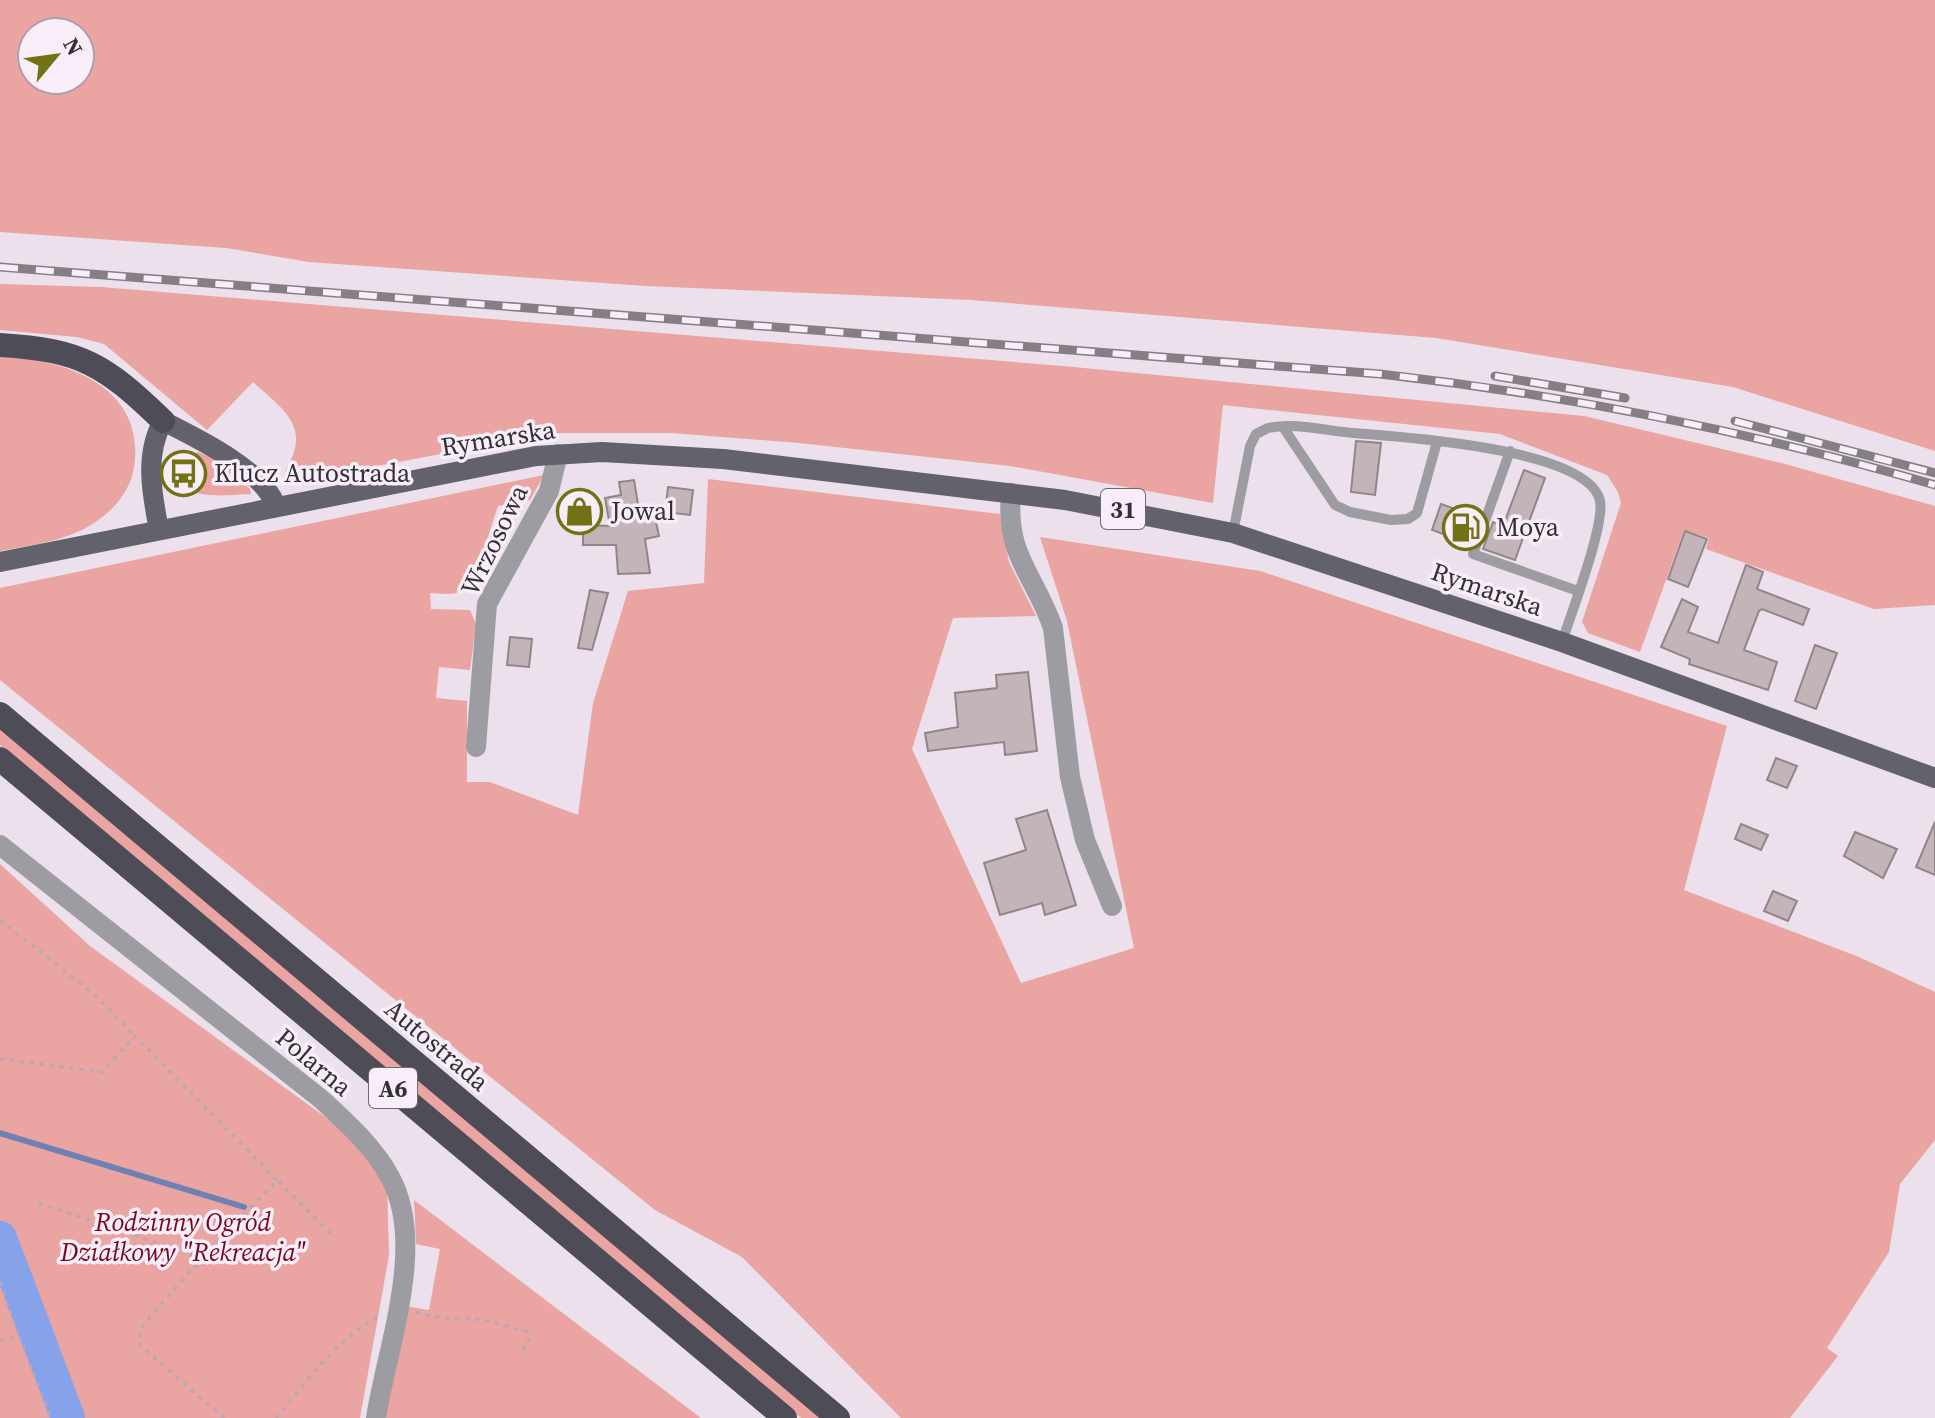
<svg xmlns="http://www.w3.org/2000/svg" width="1935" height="1418" font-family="'Source Serif 4',serif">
  <rect width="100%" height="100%" fill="#ebe0eb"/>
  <g fill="#eaa4a1" fill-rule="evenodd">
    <path d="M0 0H1935V451L1733 387 1436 338 971 300 646 286 309 262 226 248 0 232ZM32 32H80V80H32Z"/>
    <path d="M0 284 101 287 1063 366 1584 416 1785 464 1935 506V605L1874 609 1706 549 1709 538 1684 530 1640 652 1588 633 1582 622 1621 503 1618 492 1607 475 1500 434 1223 405 1213 503 1010 466 799 443 671 433H553L329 475 285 471C312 427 285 411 253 382L207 430 104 344 77 337 0 330Z"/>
    <path d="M0 356C61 359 140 383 135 458 134 486 117 508 94 523 67 541 31 545 0 551Z"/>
    <path d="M198 452 218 460 250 489 251 494C223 495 170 504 181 460Z"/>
    <path d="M544 475 530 500 498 506C491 525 476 585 456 593 449 595 437 593 430 593L431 609 470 610 476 624 470 670 439 667 436 698 467 701V782H490L578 815 593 703 628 591 704 583 708 479 1000 514 1009 562 1036 616 953 618 912 749 1021 983 1134 948 1067 621 1040 537 1260 571 1727 726 1684 890 1859 957 1935 992V1140L1900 1184 1889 1252 1827 1348 1838 1356 1790 1418H901L742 1257 655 1210 0 680V588Z"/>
    <path d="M0 727 820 1418H801L0 745Z"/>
    <path d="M0 864 90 946 343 1130 387 1183 389 1255 360 1418H0Z"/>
    <path d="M414 1200 701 1418H385L404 1306 429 1310 440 1249 416 1244Z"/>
  </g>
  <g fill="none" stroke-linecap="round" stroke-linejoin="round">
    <path stroke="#6e80b4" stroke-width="6" d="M0 1133 244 1207"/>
    <path stroke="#86a2ea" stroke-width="34" d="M0 1238 68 1418"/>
  </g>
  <g fill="#c3b4ba" stroke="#928489" stroke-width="2">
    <path d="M1356 441 1381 443 1375 495 1351 492Z"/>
    <path d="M1524 470 1545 478 1515 560 1483 549 1493 522 1503 526Z"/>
    <path d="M634 480 640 516 654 513 659 536 645 539 650 573 618 574 616 545H583V525L610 526 605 498 621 495 619 482Z"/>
    <path d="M668 487 693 490 690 515 665 512Z"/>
    <path d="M1441 504 1478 517 1468 543 1432 530Z"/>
    <path d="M1685 531 1707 539 1688 587 1668 579Z"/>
    <path d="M1746 565 1763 572 1757 589 1809 609 1803 625 1762 609 1759 611 1744 650 1777 662 1768 690 1689 664 1690 659 1661 647 1682 599 1698 607 1688 632 1718 643Z"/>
    <path d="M590 590 608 593 592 650 578 648Z"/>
    <path d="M510 637 532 639 529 667 507 665Z"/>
    <path d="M1815 645 1837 653 1816 709 1795 701Z"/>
    <path d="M1028 672 1037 751 1005 755 1004 742 928 751 925 733 958 727 955 693 997 688 996 675Z"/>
    <path d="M1776 758 1797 766 1787 788 1767 780Z"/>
    <path d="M1047 810 1076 905 1045 915 1042 903 1000 915 984 863 1026 850 1016 819Z"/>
    <path d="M1935 822V875L1916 867Z"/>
    <path d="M1741 824 1768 835 1761 850 1735 839Z"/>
    <path d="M1855 832 1897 849 1883 878 1844 856Z"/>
    <path d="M1773 891 1797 901 1788 921 1764 911Z"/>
  </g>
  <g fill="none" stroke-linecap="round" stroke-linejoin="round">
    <g stroke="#b4aab4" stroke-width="3" stroke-dasharray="4 6" stroke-linecap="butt">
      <path d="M0 920 95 995 135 1036"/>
      <path d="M0 1059 102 1072 135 1036 277 1180"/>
      <path d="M39 1203 202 1258 143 1325 138 1339 142 1347 224 1418"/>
      <path d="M202 1258 277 1180 331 1234"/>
      <path d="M0 1282 19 1336"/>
      <path d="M416 1312C441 1321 464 1316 488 1321 501 1323 512 1329 526 1331L530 1337 523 1350"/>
      <path d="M0 1340 19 1336 51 1418"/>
      <path d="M276 1418C307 1381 335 1341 377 1317"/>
    </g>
    <g stroke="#9d9ca2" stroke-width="10">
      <path d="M1283 427 1335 505 1350 512 1391 520 1408 519 1417 513 1437 442"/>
      <path d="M1510 451 1473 554 1578 591"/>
      <path d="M1233 533 1250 446 1256 434 1268 428C1294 422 1327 431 1354 433 1400 437 1589 448 1600 501 1605 525 1571 614 1562 642"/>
    </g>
    <g stroke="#9d9ca2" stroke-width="20">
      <path d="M1011 493C1005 556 1035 575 1053 628L1070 777 1085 840 1112 906"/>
      <path d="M476 747 487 604 549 491 558 454"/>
      <path d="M0 845 321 1099C347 1123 373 1146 390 1177 427 1244 387 1347 376 1418"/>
    </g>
    <g stroke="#63616b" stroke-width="20">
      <path d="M159 530C152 494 144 455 163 421 197 438 263 470 276 506"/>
      <path d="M0 562 536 456 602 452 723 459 1065 500 1233 533 1562 642 1935 778"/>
    </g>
    <g stroke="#4e4c57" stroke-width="24">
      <path d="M0 345C82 350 105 365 163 421"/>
      <path d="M0 714 838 1418"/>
      <path d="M0 759 785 1418"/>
    </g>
    <defs>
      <g id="rail">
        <path d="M0 267 1380 374C1568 395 1753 432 1935 485"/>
        <path d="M1495 376 1625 398"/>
        <path d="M1735 421 1935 473"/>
      </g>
    </defs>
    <use href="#rail" stroke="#857e85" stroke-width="9"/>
    <use href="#rail" stroke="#f8eef9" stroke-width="6" stroke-dasharray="18" stroke-linecap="butt"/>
  </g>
  <defs>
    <symbol id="bus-ring" viewBox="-11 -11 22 22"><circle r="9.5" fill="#f8eef9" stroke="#737115" stroke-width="1.5"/><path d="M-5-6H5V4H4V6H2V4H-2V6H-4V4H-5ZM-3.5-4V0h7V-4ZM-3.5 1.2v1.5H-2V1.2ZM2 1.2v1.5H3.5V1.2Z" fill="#737115"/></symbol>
    <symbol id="shop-ring" viewBox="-11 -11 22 22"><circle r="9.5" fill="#f8eef9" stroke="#737115" stroke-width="1.5"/><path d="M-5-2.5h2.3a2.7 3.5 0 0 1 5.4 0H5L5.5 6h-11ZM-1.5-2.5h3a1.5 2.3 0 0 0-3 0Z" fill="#737115"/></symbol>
    <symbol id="fuel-ring" viewBox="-11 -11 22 22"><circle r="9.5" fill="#f8eef9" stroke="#737115" stroke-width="1.5"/><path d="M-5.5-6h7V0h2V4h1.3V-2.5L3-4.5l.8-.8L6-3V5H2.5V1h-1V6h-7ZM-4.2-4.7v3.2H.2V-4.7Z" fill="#737115"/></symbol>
  </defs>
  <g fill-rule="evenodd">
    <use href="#bus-ring" x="158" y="448" width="51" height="51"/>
    <use href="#shop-ring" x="554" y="486" width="51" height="51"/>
    <use href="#fuel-ring" x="1440" y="502" width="51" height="51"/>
  </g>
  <g text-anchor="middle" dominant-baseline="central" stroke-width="7" stroke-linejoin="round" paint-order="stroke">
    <g fill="#f8eef9" stroke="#706970" stroke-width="2">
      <rect x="1101" y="489" width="44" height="40" rx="6"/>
      <rect x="369" y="1068" width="48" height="40" rx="6"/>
    </g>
    <g font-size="24" font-weight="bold" fill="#353035">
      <text x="1123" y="509">31</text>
      <text x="393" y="1088">A6</text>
    </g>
    <g font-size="26" fill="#353035" stroke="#f8eef9">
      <text transform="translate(498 438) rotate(-9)">Rymarska</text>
      <text transform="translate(494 540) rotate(-64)">Wrzosowa</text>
      <text transform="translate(1487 589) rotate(19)">Rymarska</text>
      <text transform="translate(437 1045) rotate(40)">Autostrada</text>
      <text transform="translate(314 1062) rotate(40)">Polarna</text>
    </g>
    <g font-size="26" fill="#353035" stroke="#f8eef9" text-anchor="start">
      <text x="214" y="473">Klucz Autostrada</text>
      <text x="611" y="511">Jowal</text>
      <text x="1496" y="527">Moya</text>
    </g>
    <g font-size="26" font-style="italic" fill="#770919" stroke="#f8eef9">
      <text x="183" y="1222">Rodzinny Ogród<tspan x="183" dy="30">Działkowy "Rekreacja"</tspan></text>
    </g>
  </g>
  <g transform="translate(56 56) rotate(61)"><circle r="38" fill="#f8eef9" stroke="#aaa2ab" stroke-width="2"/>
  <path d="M0-6L14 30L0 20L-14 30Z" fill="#737115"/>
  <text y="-12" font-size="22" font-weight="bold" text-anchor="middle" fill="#353035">N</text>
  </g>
</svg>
